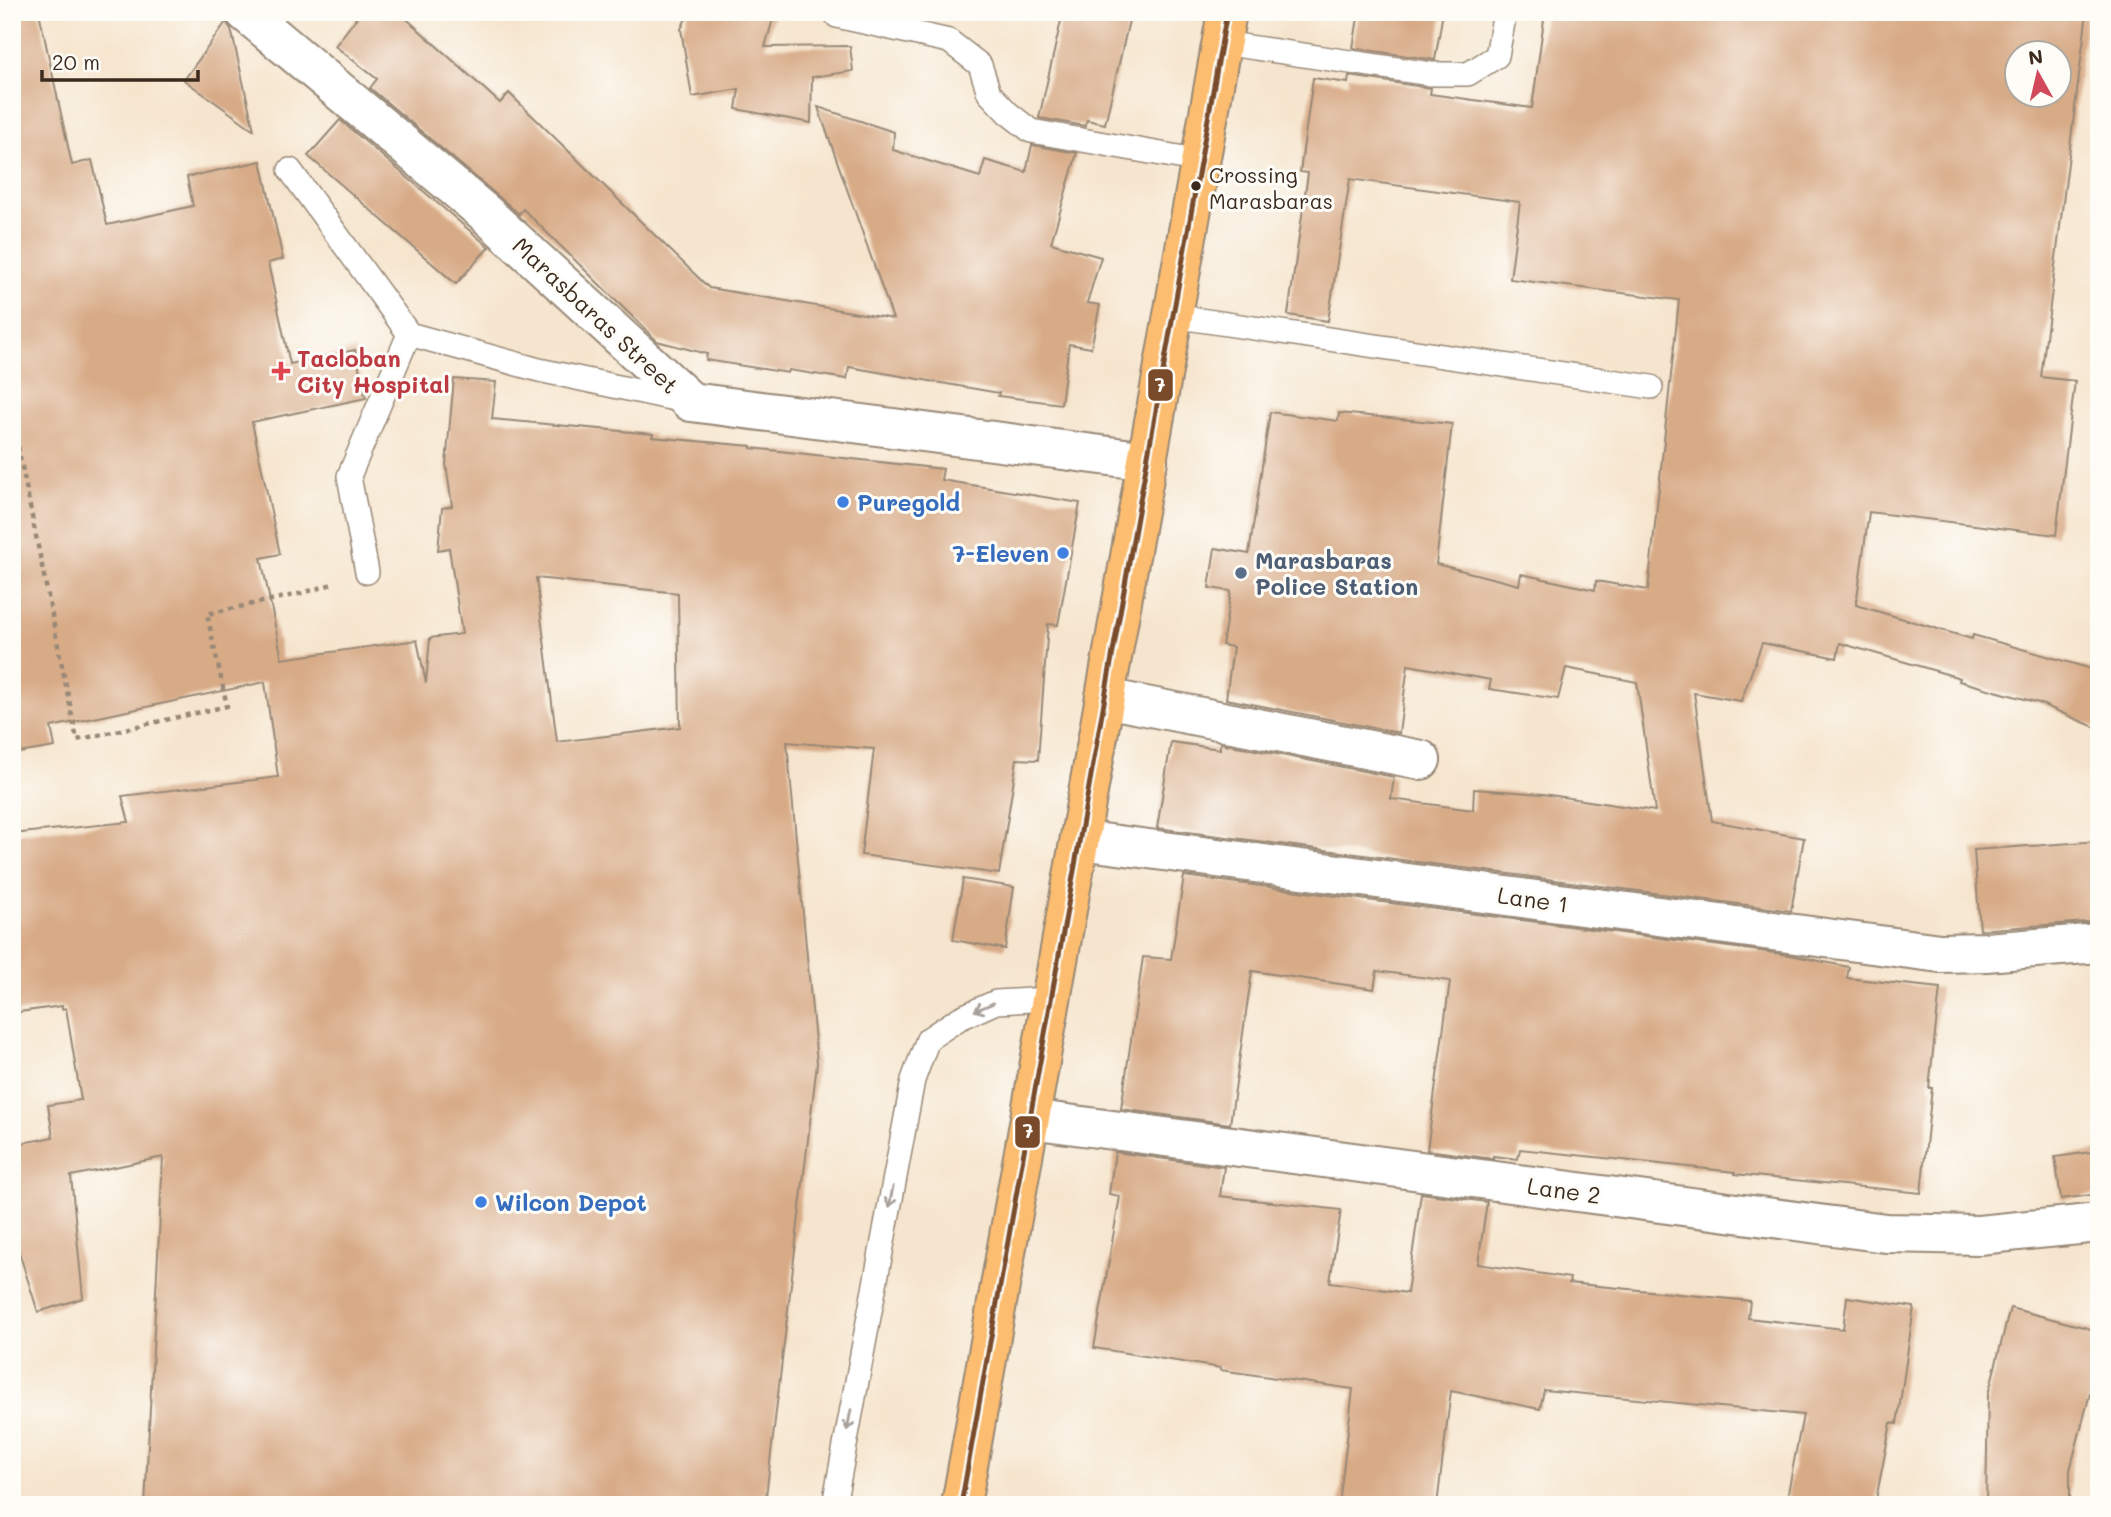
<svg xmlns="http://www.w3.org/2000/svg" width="2111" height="1517" font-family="Mali,sans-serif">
  <rect width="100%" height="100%" fill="#fdfcf7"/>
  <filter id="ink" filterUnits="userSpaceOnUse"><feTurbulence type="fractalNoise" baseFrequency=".0143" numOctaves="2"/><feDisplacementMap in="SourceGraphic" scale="14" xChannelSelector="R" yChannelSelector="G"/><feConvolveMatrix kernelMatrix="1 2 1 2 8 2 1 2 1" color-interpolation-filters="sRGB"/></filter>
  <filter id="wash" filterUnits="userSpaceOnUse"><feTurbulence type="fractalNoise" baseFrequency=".00686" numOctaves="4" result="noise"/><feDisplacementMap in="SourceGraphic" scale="28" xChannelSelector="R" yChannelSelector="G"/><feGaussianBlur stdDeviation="1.57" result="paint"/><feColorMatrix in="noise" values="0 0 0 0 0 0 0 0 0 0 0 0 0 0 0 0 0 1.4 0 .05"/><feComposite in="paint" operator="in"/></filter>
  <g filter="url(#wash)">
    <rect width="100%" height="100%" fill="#f6e5ce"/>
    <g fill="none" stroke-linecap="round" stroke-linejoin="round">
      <path stroke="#43b3bb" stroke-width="16" d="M12 1502 13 1505"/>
    </g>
    <g id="blocks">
      <g fill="#d8ab87" fill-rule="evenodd">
        <path d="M12 12H39L72 165 92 160 107 225 193 206 187 177 261 161 283 259 268 263 290 364 355 350 366 398 252 422 280 554 261 558 282 659 417 640 426 683 430 638 462 634 449 548 438 550 442 508 452 506 446 464 454 379 496 382 492 419 653 434 652 437 751 446V448L943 469 941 480 1080 503 1058 625 1048 624 1038 760 1017 759 999 874 861 855 874 749 787 742 817 1063 765 1505H145L163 1157 71 1176 83 1298 38 1312 18 1249 12 1183V1145L53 1137 48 1105 81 1100 66 1008 62 1009V1006L12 1013V834L129 822 122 796 278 777 265 682 51 727 55 747 12 754ZM536 578 678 593 680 727 557 742Z"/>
        <path d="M361 12H399L500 103 509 93 709 288 893 319 818 107 894 132 893 150 980 177 985 160 1026 172 1032 145 1077 153 1051 243 1101 257 1087 303 1100 305 1091 348 1069 344 1061 404 998 396 999 393 849 367 847 379 789 370 788 373 706 360 707 354 657 341 523 209 519 214 370 88 377 79 335 46Z"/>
        <path d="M689 12H775L765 47 850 46 853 71 812 77 811 123 736 109 739 89 692 97 681 29Z"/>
        <path d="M1063 12H1131L1105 124 1087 120 1085 126 1039 118Z"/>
        <path d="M1359 12H1443L1435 60 1353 48Z"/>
        <path d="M1545 12H2087L2041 377 2075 381 2056 535 1869 512 1856 605 1972 639 1973 635 2099 671V729L2039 703 1959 681 1960 678 1840 643 1837 658 1762 643 1741 701 1694 693 1712 821 1804 838 1791 911 1157 828 1171 742 1220 749V743L1394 777 1391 799 1473 810 1474 789 1543 794 1655 811 1637 682 1566 668 1558 699 1489 689 1491 680 1408 665 1399 733 1226 699 1233 647 1222 645 1231 591 1209 588 1215 548 1249 554 1270 412 1338 421 1339 413 1452 424 1436 564 1519 585 1521 574 1595 590 1596 581 1648 590 1679 300 1510 279 1520 202 1350 179 1328 321 1288 315 1308 173 1300 172 1313 78 1348 83 1349 76 1431 88 1430 94 1532 108ZM2017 52H2059V94H2017Z"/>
        <path d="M226 22 231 29 254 130 184 80Z"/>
        <path d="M340 120 489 247 456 284 308 156Z"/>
        <path d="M2099 841V921L1980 930 1974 850Z"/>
        <path d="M1184 876 1790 955 1849 967 1847 978 1940 988 1929 1088H1932L1921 1193 1735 1174V1172L1520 1149 1518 1159 1493 1156V1159L1427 1150 1450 981 1377 971 1374 989 1252 971 1230 1124 1121 1109 1143 957 1171 959Z"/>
        <path d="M963 879 1014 887 1005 949 953 940Z"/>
        <path d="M2099 1151V1194L2061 1199 2055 1157Z"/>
        <path d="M1115 1152 1224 1167 1220 1196 1341 1210 1330 1282 1407 1293 1421 1193 1487 1202 1478 1264 1570 1278 1569 1283 1750 1301 1748 1318 1843 1329 1847 1297 1914 1307 1897 1424 1891 1423 1875 1505H1824L1787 1498 1803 1415 1544 1390 1540 1409 1451 1391 1437 1505H1339L1353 1389 1220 1370 1221 1368 1094 1348 1120 1196 1109 1194Z"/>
        <path d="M2010 1308 2099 1331V1359L2070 1470V1505H1986L1988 1395Z"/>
      </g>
    </g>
  </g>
  <g filter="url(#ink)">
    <use href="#blocks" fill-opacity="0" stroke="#988876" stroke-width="2"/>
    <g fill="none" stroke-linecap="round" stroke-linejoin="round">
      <defs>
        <g id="lane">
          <path d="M837 16 949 41 980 65 989 93 1008 113 1031 131 1201 161"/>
          <path d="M1222 43 1431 74H1468L1497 56 1505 12"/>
          <path d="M290 170 409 334 539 370 684 401"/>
          <path d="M1173 316 1651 387"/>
          <path d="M367 572 349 476 409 334"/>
          <path d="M834 1505 913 1080 928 1039 960 1018 996 1002 1051 999"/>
        </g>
        <g id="street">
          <path d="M245 12 485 213 691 402 1148 461"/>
          <path d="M1105 698 1421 760"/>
          <path d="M1080 840 1940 953 1986 952 2099 943"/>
          <path d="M1030 1119 1886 1233 1979 1235 2099 1223"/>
        </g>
        <path id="primary" d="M961 1505 1227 12"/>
      </defs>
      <use href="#lane" stroke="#988876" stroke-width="26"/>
      <use href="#street" stroke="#988876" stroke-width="42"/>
      <use href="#primary" stroke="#988876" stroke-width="42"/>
      <path stroke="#988876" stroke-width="4.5" stroke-dasharray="5 5" stroke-linecap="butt" d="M12 417 77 740 227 706 207 614 303 593 332 584"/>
      <use href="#lane" stroke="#fff" stroke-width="23"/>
      <use href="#street" stroke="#fff" stroke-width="38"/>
      <use href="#primary" stroke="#fcbd6f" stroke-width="38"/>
      <defs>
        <path id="bus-1" d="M961 1505 1227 12"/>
      </defs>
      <use href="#bus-1" stroke="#fdfcf7" stroke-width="10"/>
      <use href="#bus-1" stroke="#7a4b2a" stroke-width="5"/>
    </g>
    <defs><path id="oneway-shaft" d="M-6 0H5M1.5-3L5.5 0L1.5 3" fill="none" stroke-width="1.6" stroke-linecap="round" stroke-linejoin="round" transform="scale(1.75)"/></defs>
    <g stroke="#a79f9a">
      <use href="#oneway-shaft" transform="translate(984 1007) rotate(157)"/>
      <use href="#oneway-shaft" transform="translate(891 1197) rotate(101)"/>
      <use href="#oneway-shaft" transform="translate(849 1420) rotate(101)"/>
    </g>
  </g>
  <circle fill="#3b2a1e" stroke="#fdfcf7" stroke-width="2.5" cx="1196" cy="186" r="6"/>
  <path fill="#e0444e" stroke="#fdfcf7" stroke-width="2.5" d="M277.5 360.5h7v7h7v7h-7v7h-7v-7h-7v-7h7z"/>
  <g fill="#3f7fe0" stroke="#fdfcf7" stroke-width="2.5">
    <circle cx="843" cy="502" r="7"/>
    <circle cx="1063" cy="553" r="7"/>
    <circle cx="481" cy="1202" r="7"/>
  </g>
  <circle fill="#5c6f8a" stroke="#fdfcf7" stroke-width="2.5" cx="1241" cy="573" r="7"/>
  <g text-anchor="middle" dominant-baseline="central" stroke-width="6" stroke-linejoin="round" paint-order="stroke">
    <g font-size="21" fill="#3b2a1e" stroke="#fdfcf7" text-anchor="start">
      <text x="1209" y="174">Crossing<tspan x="1209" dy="26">Marasbaras</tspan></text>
    </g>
    <g font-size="23" fill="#3b2a1e" stroke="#fdfcf7">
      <text transform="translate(596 315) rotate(43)">Marasbaras Street</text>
      <text transform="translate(1533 899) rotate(8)">Lane 1</text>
      <text transform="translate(1564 1190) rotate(8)">Lane 2</text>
    </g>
    <g font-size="23" font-weight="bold" fill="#be3a42" stroke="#fdfcf7" text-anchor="start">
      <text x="297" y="358">Tacloban<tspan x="297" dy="26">City Hospital</tspan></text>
    </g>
    <g font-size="23" font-weight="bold" fill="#366cbe" stroke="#fdfcf7" text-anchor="start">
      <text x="857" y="502">Puregold</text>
      <text x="1049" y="553" text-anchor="end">7-Eleven</text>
      <text x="495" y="1202">Wilcon Depot</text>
    </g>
    <g font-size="23" font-weight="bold" fill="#4e5e75" stroke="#fdfcf7" text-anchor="start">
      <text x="1255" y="560">Marasbaras<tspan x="1255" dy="26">Police Station</tspan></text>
    </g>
  </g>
  <g stroke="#fdfcf7" stroke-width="2.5">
    <rect x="1147" y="368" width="27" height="34" rx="7" fill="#7a4b2a"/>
    <rect x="1014" y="1115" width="27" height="34" rx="7" fill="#7a4b2a"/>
  </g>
  <g font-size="19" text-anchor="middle" font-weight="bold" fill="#fff">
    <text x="1160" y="392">7</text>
    <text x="1028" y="1138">7</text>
  </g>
  <rect width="2111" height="1517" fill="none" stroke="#fdfcf7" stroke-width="42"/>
  <g transform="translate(2038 74) rotate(352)"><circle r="33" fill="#fdfcf7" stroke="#afa8a0" stroke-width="2"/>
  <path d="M0-5L12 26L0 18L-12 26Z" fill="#d1495b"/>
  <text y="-10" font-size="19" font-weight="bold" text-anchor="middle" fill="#3b2a1e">N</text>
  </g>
  <path d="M42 70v10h156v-10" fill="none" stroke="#3b2a1e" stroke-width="3.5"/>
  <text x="52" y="70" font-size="21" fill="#3b2a1e" stroke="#fdfcf7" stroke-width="5" paint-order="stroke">20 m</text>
</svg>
